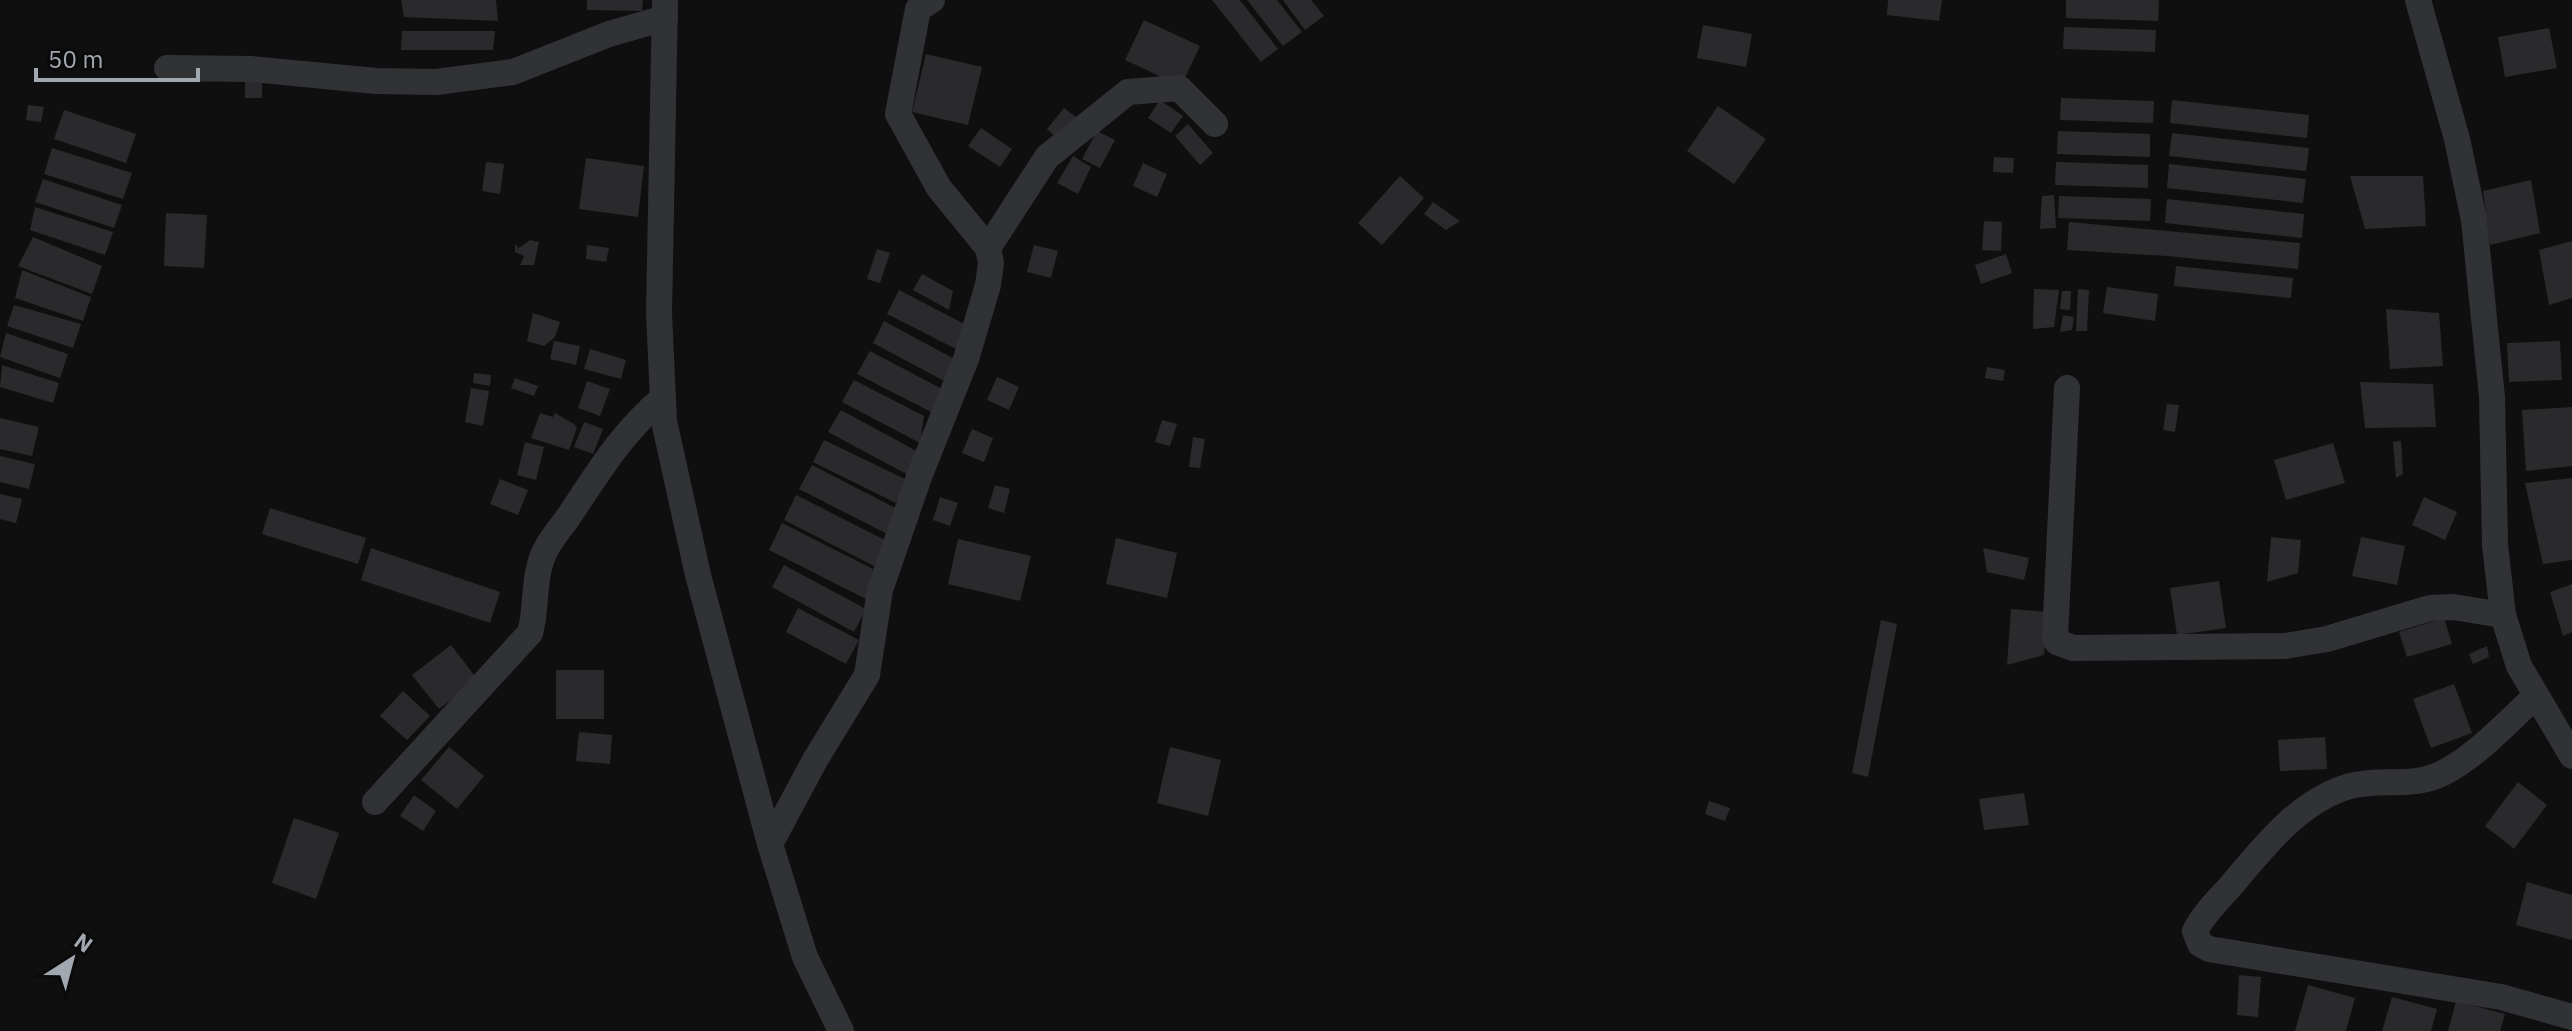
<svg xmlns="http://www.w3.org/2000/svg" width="2572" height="1031" font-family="'IBM Plex Sans',sans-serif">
  <rect width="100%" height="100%" fill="#0f0f10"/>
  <g fill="#2a2a2c">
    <path d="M401 0H496L498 21 404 17Z"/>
    <path d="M587 0H643L642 11 587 10Z"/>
    <path d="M1212 0H1240L1278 49 1261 62Z"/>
    <path d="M1247 0H1277L1302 32 1283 46Z"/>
    <path d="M1283 0H1311L1324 16 1305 30Z"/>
    <path d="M1888 0H1942L1939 21 1887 15Z"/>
    <path d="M2066 0H2159L2158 21 2066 18Z"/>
    <path d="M1144 20 1200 46 1181 86 1125 60Z"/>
    <path d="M1703 25 1752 34 1746 67 1697 58Z"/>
    <path d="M2064 27 2156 30 2155 52 2063 49Z"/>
    <path d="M2549 28 2557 68 2505 77 2498 37Z"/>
    <path d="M402 31H495L493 50H401Z"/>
    <path d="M926 54 982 67 968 125 912 112Z"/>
    <rect x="245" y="79" width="17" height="19"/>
    <path d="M2061 98 2154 101 2153 123 2060 120Z"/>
    <path d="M1160 100 1183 116 1171 133 1148 118Z"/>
    <path d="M2172 100 2309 115 2307 138 2170 123Z"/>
    <path d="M28 105 44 107 41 122 26 120Z"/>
    <path d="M1718 106 1766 139 1734 184 1687 151Z"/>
    <path d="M1064 108 1077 118 1059 140 1047 129Z"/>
    <path d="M64 110 136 134 126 163 54 139Z"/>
    <path d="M1188 124 1213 153 1200 165 1175 136Z"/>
    <path d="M981 128 1012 149 1000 167 968 146Z"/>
    <path d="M1097 131 1115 140 1100 168 1082 159Z"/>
    <path d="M2058 131 2150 134V157L2057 154Z"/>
    <path d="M2172 133 2309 148 2306 171 2169 156Z"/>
    <path d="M52 148 132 173 123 199 44 174Z"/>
    <path d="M1073 156 1091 167 1078 194 1057 183Z"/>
    <path d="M1994 157 2014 158 2013 173 1993 172Z"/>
    <path d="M586 158 644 166 638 217 579 209Z"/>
    <path d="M486 162 504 164 500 194 482 191Z"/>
    <path d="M2056 162 2148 165V188L2055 185Z"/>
    <path d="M1143 163 1167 174 1157 197 1133 186Z"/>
    <path d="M2169 164 2306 179 2303 203 2167 188Z"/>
    <path d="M1400 176 1424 198 1382 245 1358 223Z"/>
    <path d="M2350 176H2423L2426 226 2365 229Z"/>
    <path d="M43 179 122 205 114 228 35 202Z"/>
    <path d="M2531 180 2540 233 2490 245 2483 191Z"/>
    <path d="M2054 195 2056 228 2040 229 2042 196Z"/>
    <path d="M2059 196 2151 199 2150 221 2058 218Z"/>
    <path d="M2167 199 2304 214 2302 238 2165 223Z"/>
    <path d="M1433 202 1460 221 1446 230 1424 214Z"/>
    <path d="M35 207 113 232 105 255 30 230Z"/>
    <path d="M166 213 207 215 204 268 164 266Z"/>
    <path d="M1984 221 2002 222 2001 251 1982 250Z"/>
    <path d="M2069 222 2300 243 2298 269 2167 256 2067 250Z"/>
    <path d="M33 237 102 266 92 294 18 266Z"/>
    <path d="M530 240 539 242 534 265H520L524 256 515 252V244L519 248Z"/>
    <path d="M2572 241V298L2549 305 2539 250Z"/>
    <path d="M587 245 609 248 606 262 586 259Z"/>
    <path d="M1034 245 1058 251 1051 278 1027 272Z"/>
    <path d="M877 249 890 253 880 283 867 279Z"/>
    <path d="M2006 254 2012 273 1981 284 1975 265Z"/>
    <path d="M2176 266 2293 278 2291 298 2174 286Z"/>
    <path d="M22 270 91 297 83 321 15 298Z"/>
    <path d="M922 274 953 291 949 310 913 290Z"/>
    <path d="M2107 287 2158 294 2155 321 2103 313Z"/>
    <path d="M2034 289 2059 290 2054 327 2033 329Z"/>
    <path d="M2078 289 2089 290 2087 331H2076Z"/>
    <path d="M899 290 972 328 960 351 887 314Z"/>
    <path d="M2062 291H2071L2070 310 2060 309Z"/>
    <path d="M14 305 81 324 73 348 7 326Z"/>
    <path d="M2386 309 2439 313 2443 366 2390 369Z"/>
    <path d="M533 313 560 322 555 337 544 346 527 341Z"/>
    <path d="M2063 315 2074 317 2072 330 2060 332Z"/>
    <path d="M884 321 960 362 948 383 873 343Z"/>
    <path d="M6 333 68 354 60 378 0 357Z"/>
    <path d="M554 341 580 346 576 365 550 359Z"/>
    <path d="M2560 341 2562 380 2509 382 2507 343Z"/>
    <path d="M590 349 626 360 621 379 584 369Z"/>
    <path d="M870 351 942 389 937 415 857 374Z"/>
    <path d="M2 365 59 383 53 403 0 387Z"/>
    <path d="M1987 367 2005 370 2003 381 1985 378Z"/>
    <path d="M474 373 491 375 490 386 473 383Z"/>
    <path d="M997 377 1019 387 1009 410 987 400Z"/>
    <path d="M515 378 538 386 534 396 511 388Z"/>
    <path d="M854 380 924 416 920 443 842 402Z"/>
    <path d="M587 381 610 389 600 416 578 408Z"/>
    <path d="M2360 382 2433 384 2436 427 2365 428Z"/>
    <path d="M471 388 489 391 483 426 465 422Z"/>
    <path d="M2167 404 2179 405 2175 432 2163 430Z"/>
    <path d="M2572 407V466L2526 471 2522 410Z"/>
    <path d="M841 410 922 454 910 476 828 432Z"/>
    <path d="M540 413 553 417 555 413 574 424 577 428 569 450 531 438Z"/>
    <path d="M0 418 39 427 32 456 0 449Z"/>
    <path d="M1162 420 1177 424 1170 446 1155 442Z"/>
    <path d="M584 422 603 429 593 454 574 447Z"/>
    <path d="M972 429 993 438 984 462 962 453Z"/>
    <path d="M1193 437 1205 439 1200 468 1189 467Z"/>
    <path d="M824 440 907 480 896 503 813 462Z"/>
    <path d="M2401 441 2403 474 2396 478 2393 442Z"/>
    <path d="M525 442 544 447 536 480 517 475Z"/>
    <path d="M2333 443 2345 483 2286 500 2274 460Z"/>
    <path d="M0 456 35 464 29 489 0 482Z"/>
    <path d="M812 465 901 511 889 535 799 489Z"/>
    <path d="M2572 478V560L2543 564 2525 483Z"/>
    <path d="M500 479 528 490 518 515 490 504Z"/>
    <path d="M995 485 1010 489 1004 513 988 508Z"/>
    <path d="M0 494 22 499 16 523 0 519Z"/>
    <path d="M796 495 889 542 876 567 784 520Z"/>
    <path d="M940 497 958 503 950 526 933 520Z"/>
    <path d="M2424 497 2457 512 2445 540 2412 525Z"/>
    <path d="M270 508 366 538 358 564 262 534Z"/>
    <path d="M782 523 873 569 868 600 769 550Z"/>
    <path d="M2271 537 2301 540 2298 573 2267 582Z"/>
    <path d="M2361 537 2405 546 2397 585 2352 576Z"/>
    <path d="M1116 538 1177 553 1167 598 1106 584Z"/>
    <path d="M958 539 1031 556 1020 601 948 584Z"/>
    <path d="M371 548 500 592 490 623 361 580Z"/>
    <path d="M1983 548 2029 558 2024 580 1987 572Z"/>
    <path d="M784 565 866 609 854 632 772 587Z"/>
    <path d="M2219 581 2226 628 2177 635 2170 588Z"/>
    <path d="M2572 584V632L2563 636 2550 592Z"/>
    <path d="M798 608 859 640 846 664 786 632Z"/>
    <path d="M2011 609 2048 612 2044 655 2007 665Z"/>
    <path d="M2444 618 2452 644 2407 657 2399 632Z"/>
    <path d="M1881 620 1897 624 1868 777 1852 773Z"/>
    <path d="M451 645 478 680 439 709 412 675Z"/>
    <path d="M2487 646 2489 657 2473 664 2469 654Z"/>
    <rect x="556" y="670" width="48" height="49"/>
    <path d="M2454 684 2472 733 2431 748 2413 699Z"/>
    <path d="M403 691 430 716 407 740 380 716Z"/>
    <path d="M579 732 612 735 610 764 576 761Z"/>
    <path d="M2325 737 2327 769 2280 771 2278 740Z"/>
    <path d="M449 747 484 776 457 809 421 780Z"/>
    <path d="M1170 747 1221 760 1208 816 1157 803Z"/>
    <path d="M2518 782 2547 805 2514 849 2485 826Z"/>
    <path d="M2024 793 2029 825 1984 830 1979 799Z"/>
    <path d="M414 795 436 811 423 831 400 816Z"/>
    <path d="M1709 801 1730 808 1725 821 1705 814Z"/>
    <path d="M294 818 339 833 316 899 272 883Z"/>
    <path d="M2527 882 2572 895V940L2516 925Z"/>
    <path d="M2239 975 2261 977 2258 1017 2237 1015Z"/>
    <path d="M2308 985 2355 998 2346 1031H2295Z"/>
    <path d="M2392 997 2437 1009 2431 1031H2382Z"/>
    <path d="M2456 1001 2505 1014 2500 1031H2448Z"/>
  </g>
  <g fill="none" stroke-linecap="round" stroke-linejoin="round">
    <g stroke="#313235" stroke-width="26">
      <path d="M665 0 659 313 664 421 698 575 770 844 805 957 841 1031"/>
      <path d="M2418 0 2457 139 2474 220 2492 397 2495 545 2503 615 2519 666 2572 756"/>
      <path d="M167 68 251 69 376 81 436 82 513 72 609 34 665 18"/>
      <path d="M988 248 1047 157 1128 92 1179 88 1215 124"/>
      <path d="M2067 388 2055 638 2057 642 2073 648 2285 646 2327 639 2430 608 2453 607 2503 615"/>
      <path d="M2536 696C2507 722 2476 757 2441 774 2411 788 2380 778 2350 786 2298 801 2263 848 2229 888 2217 901 2203 915 2195 931L2200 944 2209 949 2501 997 2572 1017"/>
      <path d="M375 802 530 633C537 609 533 584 541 561 546 545 557 532 567 519 596 476 621 433 662 399"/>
      <path d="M770 844 815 760 867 675 880 590 919 477 966 359 988 285 991 263 988 248 939 188 898 114 918 9 932 0"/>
    </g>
  </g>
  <g transform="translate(72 959) rotate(36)" stroke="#0a0a0b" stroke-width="6" paint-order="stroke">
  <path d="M0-6L14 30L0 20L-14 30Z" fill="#a2a8b0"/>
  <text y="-12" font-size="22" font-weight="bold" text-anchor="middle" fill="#a2a8b0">N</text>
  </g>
  <path d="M36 68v12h162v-12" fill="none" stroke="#a2a8b0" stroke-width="4"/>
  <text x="48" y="68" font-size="24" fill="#a2a8b0" stroke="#0a0a0b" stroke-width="6" paint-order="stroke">50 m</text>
</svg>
